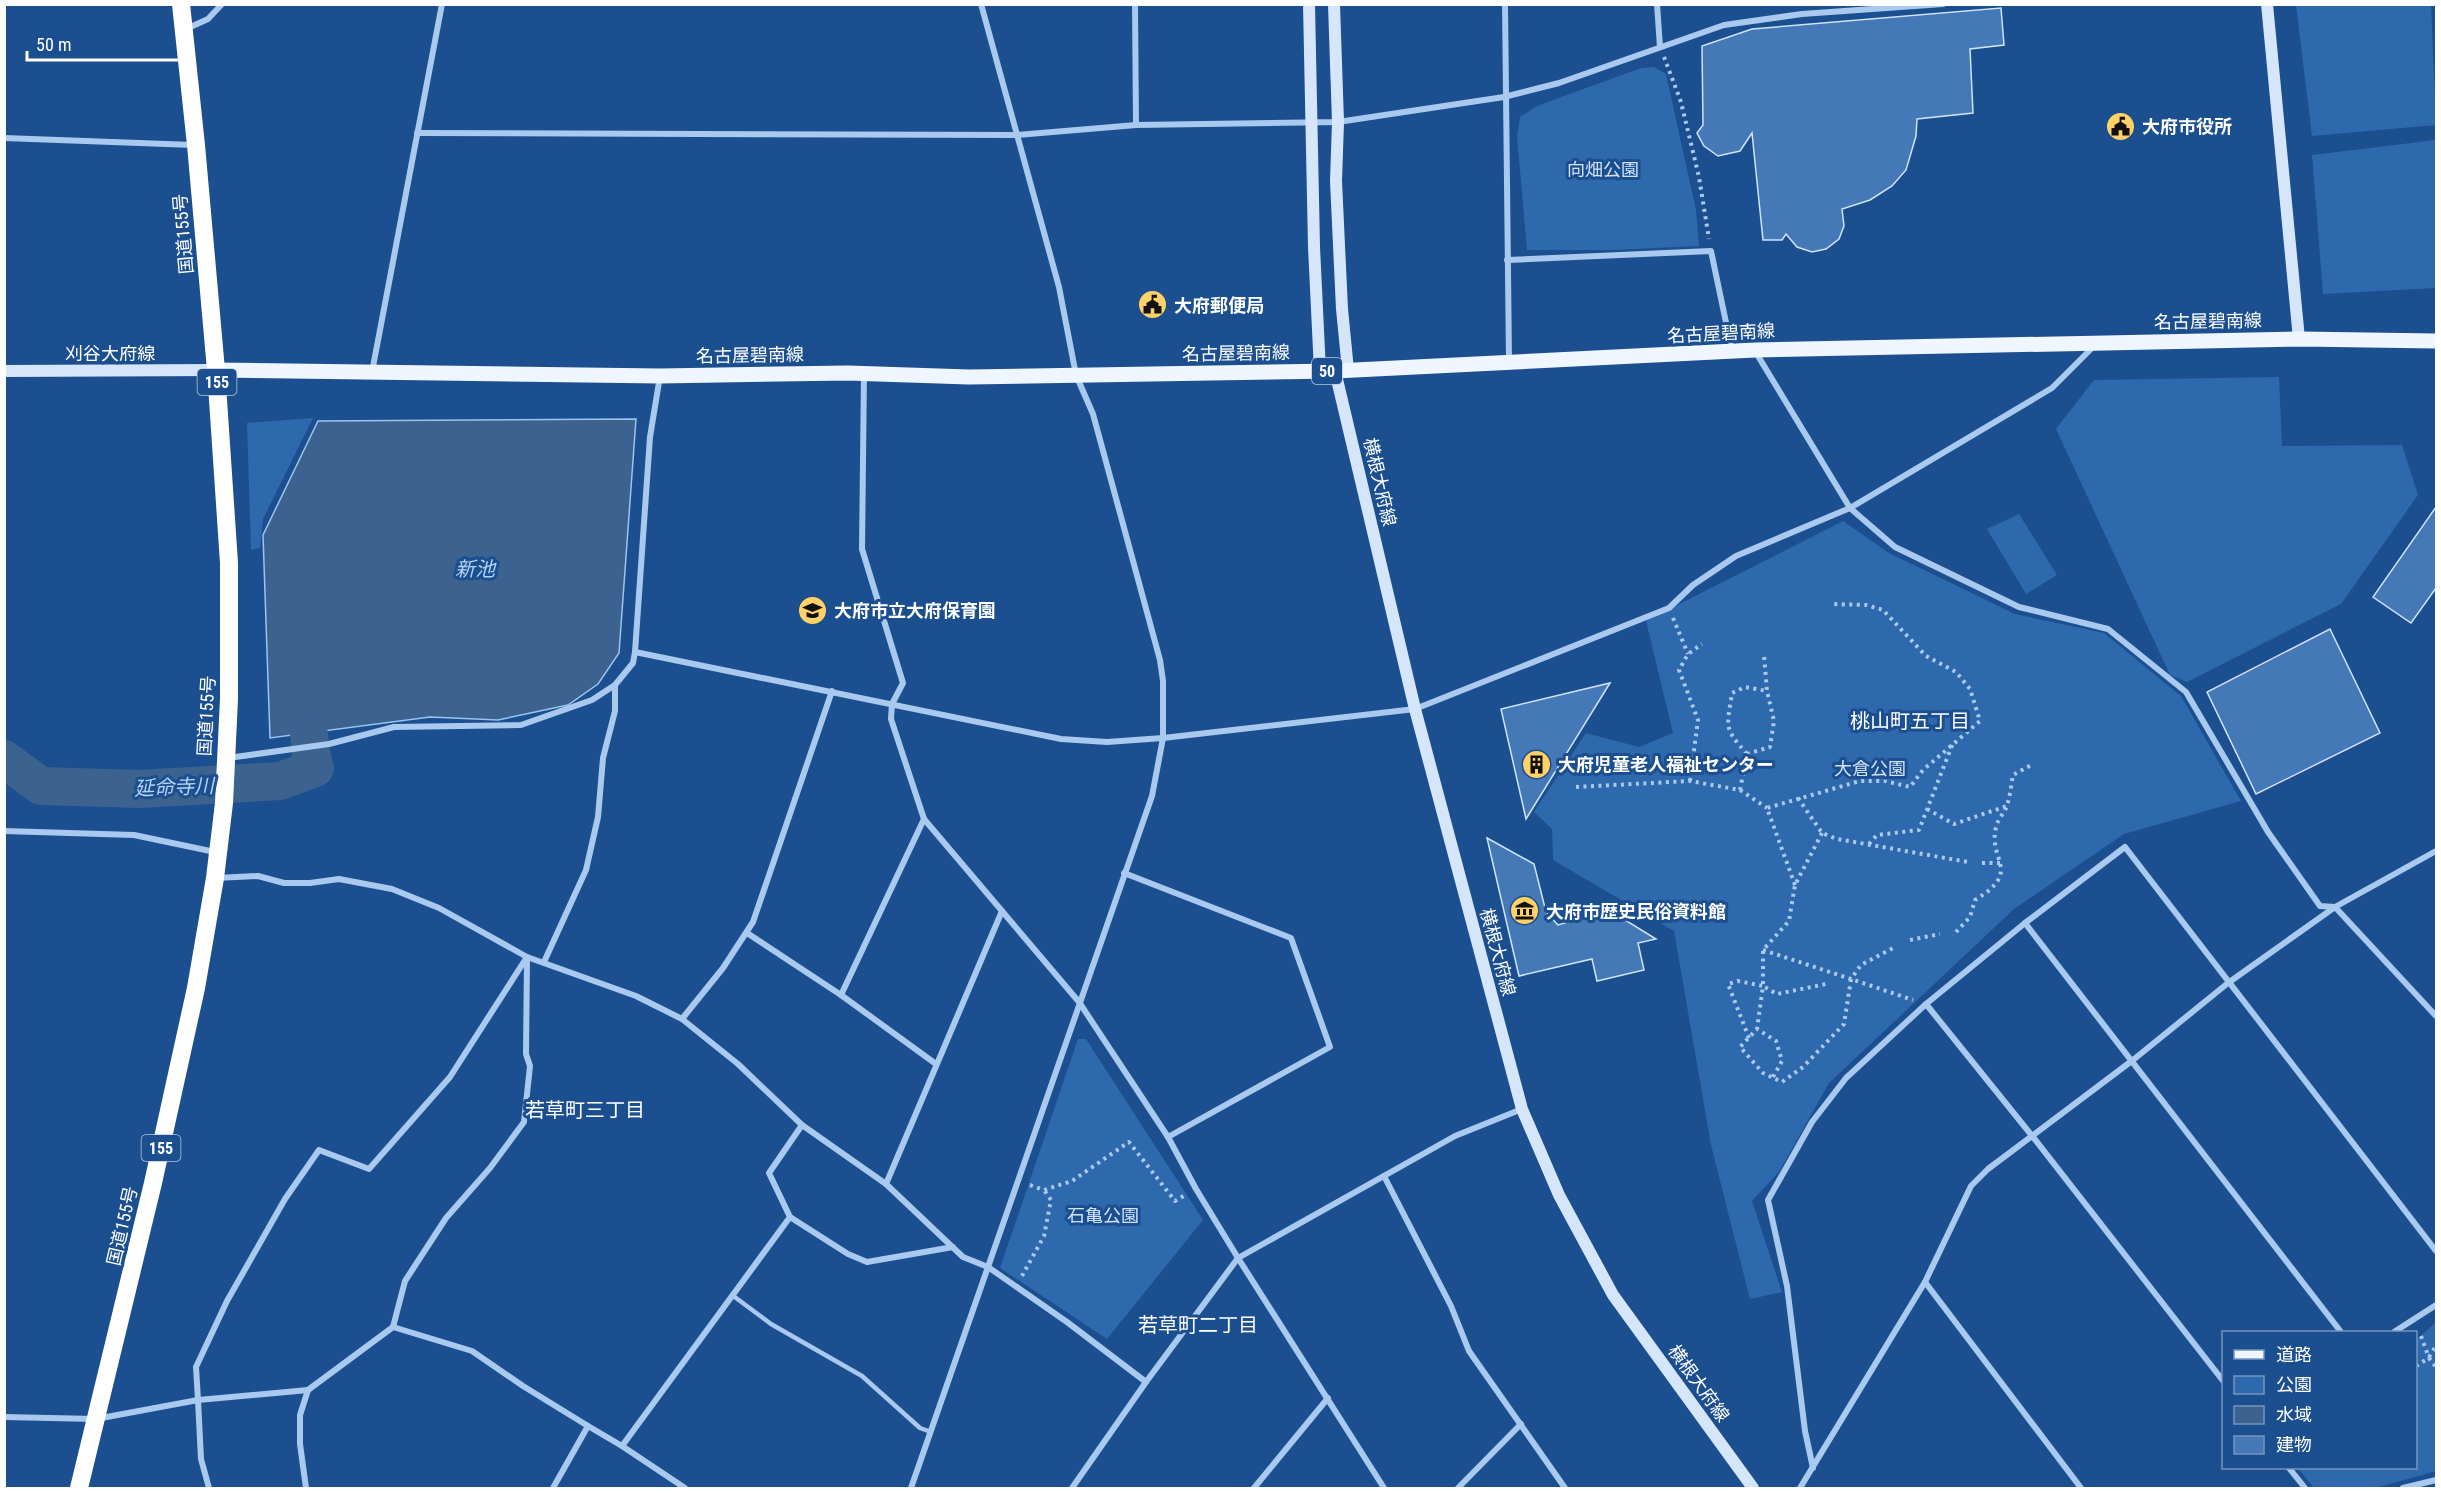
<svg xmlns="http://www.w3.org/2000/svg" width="2441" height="1493" font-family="'Roboto Condensed','Noto Sans JP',sans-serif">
  <rect width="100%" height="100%" fill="#1b4f8f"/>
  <g fill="#2e69ad">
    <path d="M2296 5H2431L2436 125 2312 136Z"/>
    <path d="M1654 67 1666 74 1696 210 1699 246 1612 250H1527L1517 136 1520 117 1537 106 1641 68Z"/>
    <path d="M2436 140V288L2323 294 2312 155Z"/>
    <path d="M2279 377 2282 446 2402 445 2418 495 2341 604 2187 682 2170 675 2056 429 2094 380Z"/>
    <path d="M313 418 263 519 260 548 251 550 247 423Z"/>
    <path d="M2019 514 2057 575 2026 594 1987 529Z"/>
    <path d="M1843 521 1889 553 2015 614 2104 633 2181 696 2241 801 2124 834 2014 909 1829 1083 1779 1172 1752 1201 1782 1292 1750 1299 1711 1145 1674 931 1553 860 1552 829 1534 812 1586 733 1639 747 1673 733 1646 621Z"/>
    <path d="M1078 1039H1086L1203 1220 1107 1339 1000 1268Z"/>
    <path d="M2436 1322V1471L2376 1488H2314L2298 1468H2416V1340Z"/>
  </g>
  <path fill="#3c6290" stroke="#9cc4f0" stroke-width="1.5" d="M636 419 619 653 598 684 568 705 498 720 430 717 270 738 263 535 318 421Z"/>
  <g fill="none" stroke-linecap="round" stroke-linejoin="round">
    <path stroke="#3c6290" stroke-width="38" d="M4 759 41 786 139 789 280 781 315 768 311 754 309 734"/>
  </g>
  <g fill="#4478b7" stroke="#cfe3fa" stroke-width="1.5">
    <path d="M2001 8 2004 45 1970 49 1973 113 1917 119 1916 136 1906 170 1892 186 1870 200 1842 209 1844 226 1839 239 1826 249 1812 252 1797 247 1786 234 1782 240H1763L1752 133 1740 151 1718 156 1704 146 1697 133 1703 125 1702 46 1752 29Z"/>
    <path d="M2436 507V588L2411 623 2373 597Z"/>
    <path d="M2330 629 2380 733 2256 794 2207 692Z"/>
    <path d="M1610 683 1526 819 1501 709Z"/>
    <path d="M1487 838 1534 864 1546 912 1558 925 1609 910 1656 939 1638 943 1644 970 1597 981 1592 959 1519 976Z"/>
  </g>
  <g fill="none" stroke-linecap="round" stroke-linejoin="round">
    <g stroke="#a9c9ee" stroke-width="4" stroke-dasharray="3 4.5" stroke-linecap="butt">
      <path d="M1664 57 1681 102 1699 177 1709 239"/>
      <path d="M1673 618 1688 654"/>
      <path d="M1747 754C1723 727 1727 728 1732 693L1745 687 1767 691 1764 655"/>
      <path d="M1747 754 1770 747 1774 721 1767 691"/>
      <path d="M1690 781 1698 720 1679 670 1688 654 1702 644"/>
      <path d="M1576 787 1690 781 1740 790 1767 808"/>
      <path d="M1740 790 1747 754"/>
      <path d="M1798 798 1822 833 1837 839 1968 862"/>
      <path d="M1927 809 1954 824 2007 806"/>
      <path d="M1822 833 1795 885 1789 921 1763 950V986L1777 994 1826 984"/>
      <path d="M1869 844 1877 835 1919 830 1953 743"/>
      <path d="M1982 863H2001"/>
      <path d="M1795 885 1767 808 1860 781H1885L1910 787 1923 770 1980 721 1970 689 1956 672 1926 656 1883 610 1866 605 1830 604"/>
      <path d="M1956 932 1970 917 1975 900C2025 870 1985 860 1997 824 1999 818 2004 813 2006 808 2010 798 2011 786 2013 775L2033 764"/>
      <path d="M1910 940 1940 934"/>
      <path d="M1763 950 1851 979 1861 965 1893 948"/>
      <path d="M1749 1038 1728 984 1738 981 1763 986 1757 1029"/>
      <path d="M1773 1077 1782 1061 1776 1041 1757 1029 1740 1047 1763 1073 1782 1082 1803 1067 1844 1024 1851 979 1913 1000"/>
      <path d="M1030 1185 1044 1190 1072 1181 1129 1142 1175 1201 1185 1195"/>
      <path d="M1022 1276 1044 1236 1051 1200 1044 1190"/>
      <path d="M2421 1336 2429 1358"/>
      <path d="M2429 1357 2436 1346"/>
      <path d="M2416 1366 2429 1358 2436 1367"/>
    </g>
    <path stroke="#a9c9ee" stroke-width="4.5" d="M732 1295 771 1324 862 1376 920 1428 931 1432"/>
    <g stroke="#a9c9ee" stroke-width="6">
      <path d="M1505 4 1509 361"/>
      <path d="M1657 4 1660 47"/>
      <path d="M186 29 208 19 222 4"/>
      <path d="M1136 125 1338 122 1504 97 1559 83 1724 25 1802 14 1943 4"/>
      <path d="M417 133 1017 135 1136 125 1135 4"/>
      <path d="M4 138 193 145"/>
      <path d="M1507 260 1711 251 1732 351"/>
      <path d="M1755 351 1850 508 1895 547 2019 607 2108 629 2186 692 2268 832 2320 906 2335 907 2436 1016"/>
      <path d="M372 372 442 4"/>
      <path d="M864 373 862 549 903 683 892 704 891 719 924 819 1079 1002 1168 1137 1196 1189 1238 1258 1384 1488"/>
      <path d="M635 652 1061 739 1107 742 1163 738 1415 709 1669 608 1693 585 1736 556 1850 508 2052 388 2095 345"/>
      <path d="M228 758 329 744 394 727 521 725 592 700 615 685 633 663 635 652 650 437 660 376"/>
      <path d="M4 831 134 835 215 852"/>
      <path d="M1124 873 1291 938 1330 1047 1168 1137"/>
      <path d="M216 878 258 876 284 883H310L339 879 392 889 439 908 527 957 636 996 682 1019 738 1064 802 1125 886 1184 963 1257 988 1267 1067 1322 1146 1382"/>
      <path d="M2025 923 2341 1332"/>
      <path d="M747 933 841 995 936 1064"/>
      <path d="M544 962 586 870 598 817 603 758 615 711V685"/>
      <path d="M841 995 924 819"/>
      <path d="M1926 1004 2033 1137 2224 1382"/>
      <path d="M682 1019 723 968 753 922 832 691"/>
      <path d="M1384 1176 1451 1306 1469 1351 1565 1488"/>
      <path d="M886 1184 1002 911"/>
      <path d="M790 1217 848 1254 867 1262 953 1247"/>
      <path d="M1925 1282 2081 1488"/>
      <path d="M393 1327 472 1351 523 1386 588 1426"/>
      <path d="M2394 1332 2436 1305"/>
      <path d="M4 1417 96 1419 198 1400 196 1367 227 1301 285 1199 319 1150 369 1169 450 1077 527 957"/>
      <path d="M622 1446 685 1488"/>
      <path d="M1813 1468 1805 1431 1787 1286 1768 1200 1812 1122 1846 1078 1926 1004 2025 923 2125 847 2436 1251"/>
      <path d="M2289 1468 2305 1488"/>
      <path d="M209 1488 201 1459 198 1400 308 1390"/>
      <path d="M306 1488 300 1444V1415L308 1390 393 1327 405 1281 446 1218 490 1168 524 1122 530 1066 526 1054 527 958"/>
      <path d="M553 1488 588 1426 622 1446 790 1217 769 1173 802 1125"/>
      <path d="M911 1488 1152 796 1163 738V681L1160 660 1093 414 1076 375 1059 287 981 4"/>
      <path d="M1072 1488 1146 1382 1238 1258 1455 1136 1522 1109"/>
      <path d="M1254 1488 1328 1398"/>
      <path d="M1458 1488 1521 1424"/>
      <path d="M1800 1488 1925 1282 1971 1186 1988 1169 2133 1060 2228 983 2335 907 2436 851"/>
      <path d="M2403 1488 2436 1480"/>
    </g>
    <g stroke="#d6e6fa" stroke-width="12">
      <path d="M1309 4 1314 247 1320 371"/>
      <path d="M1334 4 1338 122 1336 181 1342 309 1348 370"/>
      <path d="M2267 4 2299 339"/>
      <path d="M4 371 216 370"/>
      <path d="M1335 371 1415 709 1522 1109 1559 1195 1613 1295 1753 1488"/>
    </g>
    <path stroke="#f0f6ff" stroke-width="15" d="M216 370 660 376 848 373 969 377 1335 371 1755 350 2299 339 2436 341"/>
    <path stroke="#fff" stroke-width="18" d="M79 1488 153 1183 196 988 215 878 224 803 229 699V563L216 370 196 145 181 4"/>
  </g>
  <defs>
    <symbol id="civic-disc" viewBox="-11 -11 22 22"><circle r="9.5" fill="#ffd166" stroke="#1b4f8f"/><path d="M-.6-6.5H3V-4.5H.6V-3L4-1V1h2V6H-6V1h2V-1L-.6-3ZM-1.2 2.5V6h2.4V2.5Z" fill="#111"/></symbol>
    <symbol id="school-disc" viewBox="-11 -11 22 22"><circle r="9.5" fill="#ffd166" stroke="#1b4f8f"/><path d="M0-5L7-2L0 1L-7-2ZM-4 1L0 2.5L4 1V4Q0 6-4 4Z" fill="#111"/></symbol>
    <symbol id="building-disc" viewBox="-11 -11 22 22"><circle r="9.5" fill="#ffd166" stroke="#1b4f8f"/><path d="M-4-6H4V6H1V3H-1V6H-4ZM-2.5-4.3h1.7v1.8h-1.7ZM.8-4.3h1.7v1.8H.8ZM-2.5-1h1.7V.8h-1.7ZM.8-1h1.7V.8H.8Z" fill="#111"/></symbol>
    <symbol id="museum-disc" viewBox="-11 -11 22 22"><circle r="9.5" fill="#ffd166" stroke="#1b4f8f"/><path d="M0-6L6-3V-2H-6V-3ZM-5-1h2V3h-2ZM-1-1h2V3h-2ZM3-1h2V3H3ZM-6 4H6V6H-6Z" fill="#111"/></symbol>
  </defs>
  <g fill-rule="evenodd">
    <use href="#civic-disc" x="2104" y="110" width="33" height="33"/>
    <use href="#civic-disc" x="1136" y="288" width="33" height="33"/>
    <use href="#school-disc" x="796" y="594" width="33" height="33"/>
    <use href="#building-disc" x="1520" y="748" width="33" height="33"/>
    <use href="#museum-disc" x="1508" y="894" width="33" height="33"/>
  </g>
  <g text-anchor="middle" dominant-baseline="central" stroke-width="6" stroke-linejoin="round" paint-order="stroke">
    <g fill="#1b4f8f" stroke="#bbcadd" stroke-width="1.5">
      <rect x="1312" y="358" width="30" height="26" rx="4.5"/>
      <rect x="197.5" y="369" width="39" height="26" rx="4.5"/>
      <rect x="141.5" y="1135" width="39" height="26" rx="4.5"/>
    </g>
    <g font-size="16" font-weight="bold" fill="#fff">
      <text x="1327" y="371">50</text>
      <text x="217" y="382">155</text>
      <text x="161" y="1148">155</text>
    </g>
    <g font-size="18" font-weight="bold" fill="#fff" stroke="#1b4f8f" text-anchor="start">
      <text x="2142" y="126">大府市役所</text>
      <text x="1174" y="305">大府郵便局</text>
      <text x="834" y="610">大府市立大府保育園</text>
      <text x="1558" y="764">大府児童老人福祉センター</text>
      <text x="1546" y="911">大府市歴史民俗資料館</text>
    </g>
    <g font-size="18" fill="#cfe3fa" stroke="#1b4f8f">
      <text x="1603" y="169">向畑公園</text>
      <text x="1870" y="768">大倉公園</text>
      <text x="1103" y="1215">石亀公園</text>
    </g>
    <g font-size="18" fill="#fff" stroke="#1b4f8f">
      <text transform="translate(183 234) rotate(-95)">国道155号</text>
      <text transform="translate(2208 321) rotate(-1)">名古屋碧南線</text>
      <text transform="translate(1721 333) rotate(-3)">名古屋碧南線</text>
      <text x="110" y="353">刈谷大府線</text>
      <text transform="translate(1236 353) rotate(-1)">名古屋碧南線</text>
      <text transform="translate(750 355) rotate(-1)">名古屋碧南線</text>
      <text transform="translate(1380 482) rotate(77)">横根大府線</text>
      <text transform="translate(206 716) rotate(-87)">国道155号</text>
      <text transform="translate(1498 952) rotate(75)">横根大府線</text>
      <text transform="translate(122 1226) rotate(-77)">国道155号</text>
      <text transform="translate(1699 1383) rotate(54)">横根大府線</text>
    </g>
    <g font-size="20" font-style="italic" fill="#b5d3f5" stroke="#1b4f8f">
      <text x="475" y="569">新池</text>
      <text transform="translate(174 787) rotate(-2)">延命寺川</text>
    </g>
    <g font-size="20" fill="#fff" stroke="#1b4f8f">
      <text x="1910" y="721">桃山町五丁目</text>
      <text x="585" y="1110">若草町三丁目</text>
      <text x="1198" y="1325">若草町二丁目</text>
    </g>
  </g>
  <rect width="2441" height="1493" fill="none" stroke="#ffffff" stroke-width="12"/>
  <rect x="2222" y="1331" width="195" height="138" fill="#1b4f8f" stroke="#7695bc" stroke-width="1.5"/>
  <rect x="2234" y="1350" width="30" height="9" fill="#f0f6ff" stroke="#7695bc" stroke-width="1.5"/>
  <text x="2276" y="1361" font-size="18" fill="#ffffff">道路</text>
  <rect x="2234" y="1376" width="30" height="18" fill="#2e69ad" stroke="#7695bc" stroke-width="1.5"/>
  <text x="2276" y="1391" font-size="18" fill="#ffffff">公園</text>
  <rect x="2234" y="1406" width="30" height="18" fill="#3c6290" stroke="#7695bc" stroke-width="1.5"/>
  <text x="2276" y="1421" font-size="18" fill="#ffffff">水域</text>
  <rect x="2234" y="1436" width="30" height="18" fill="#4478b7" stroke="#7695bc" stroke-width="1.5"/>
  <text x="2276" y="1451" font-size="18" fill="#ffffff">建物</text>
  <path d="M27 51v9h158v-9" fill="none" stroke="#ffffff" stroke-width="3"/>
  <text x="36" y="51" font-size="18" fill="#ffffff" stroke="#1b4f8f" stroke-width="4.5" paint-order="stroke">50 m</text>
</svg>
